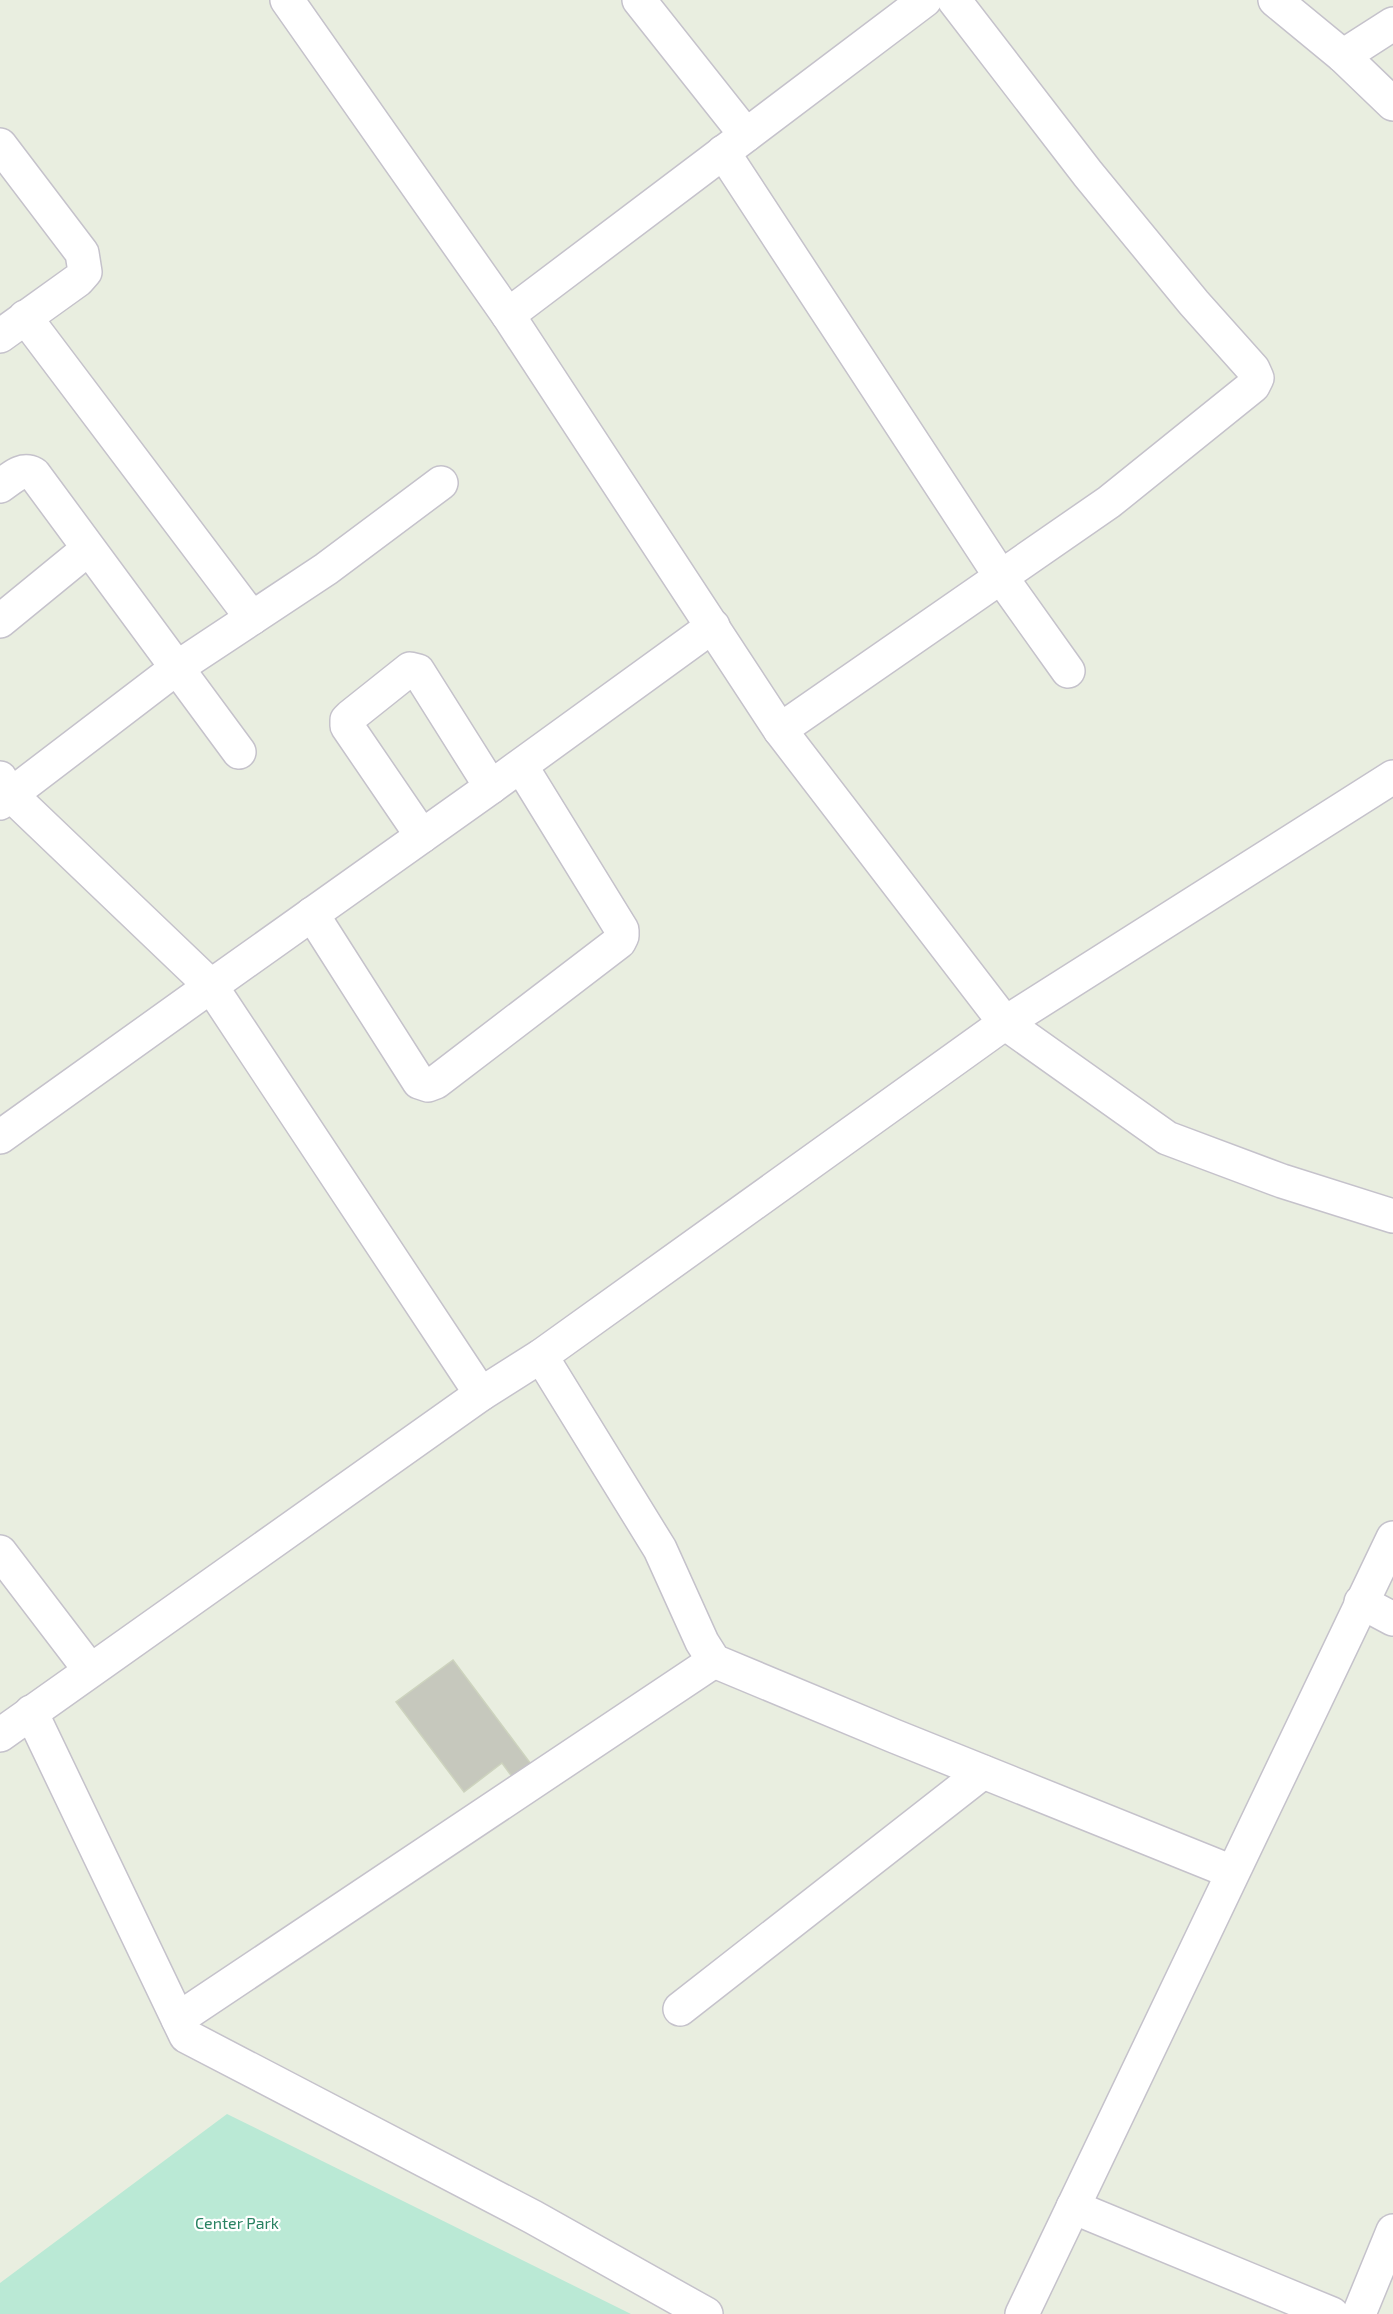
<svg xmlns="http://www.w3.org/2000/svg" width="1393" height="2314" font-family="'Exo 2',sans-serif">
  <rect width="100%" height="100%" fill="#e9eee0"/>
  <path fill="#bae9d5" d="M227 2114 631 2314H0V2283Z"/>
  <path fill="#c6c8bd" stroke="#cdd3be" stroke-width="1.5" d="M453 1660 531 1764 513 1778 502 1763 464 1792 396 1702Z"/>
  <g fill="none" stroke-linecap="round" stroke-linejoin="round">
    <defs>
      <g id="minor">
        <path d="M287 0 508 315 780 730 1005 1023 1167 1138 1282 1181 1393 1216"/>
        <path d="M639 0 746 135"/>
        <path d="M1275 0 1343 56 1393 104"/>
        <path d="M1343 56 1393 24"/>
        <path d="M0 145 82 253 85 272 78 280 0 336"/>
        <path d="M723 152 1001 577 1068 671"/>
        <path d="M508 315 925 0"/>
        <path d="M25 317 252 618"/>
        <path d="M0 486C11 479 21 467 34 474L239 752"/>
        <path d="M0 621 88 549"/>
        <path d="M780 730 1109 502 1253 386 1257 378 1253 369 1194 303 1088 174 954 0"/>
        <path d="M0 778 10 794 211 986 0 1137"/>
        <path d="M0 803 178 667 326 569 441 483"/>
        <path d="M422 836 347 726V720L351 716 410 669 418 671 491 787"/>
        <path d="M312 914 419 1082 428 1085 436 1082 619 942 622 936V930L521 766"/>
        <path d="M541 1356 660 1549 702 1642 714 1661 894 1736 1232 1872"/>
        <path d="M481 1394 211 986 491 787 713 626"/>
        <path d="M0 1552 90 1670"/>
        <path d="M1361 1602 1393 1619"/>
        <path d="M31 1712 186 2036 533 2217 706 2314"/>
        <path d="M0 1735 481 1394 541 1356 1005 1023 1393 777"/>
        <path d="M680 2009 983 1772"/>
        <path d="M178 2019 714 1661"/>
        <path d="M1073 2207 1332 2314"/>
        <path d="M1022 2314 1393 1538"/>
        <path d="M1359 2314 1393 2231"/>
      </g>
    </defs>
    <use href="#minor" stroke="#c5c2cb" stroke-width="36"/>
    <use href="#minor" stroke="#fff" stroke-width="33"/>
  </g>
  <g text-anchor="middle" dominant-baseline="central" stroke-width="4.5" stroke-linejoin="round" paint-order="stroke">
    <g font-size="16" fill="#2a8262" stroke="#fff">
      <text x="237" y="2222">Center Park</text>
    </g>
  </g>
</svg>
